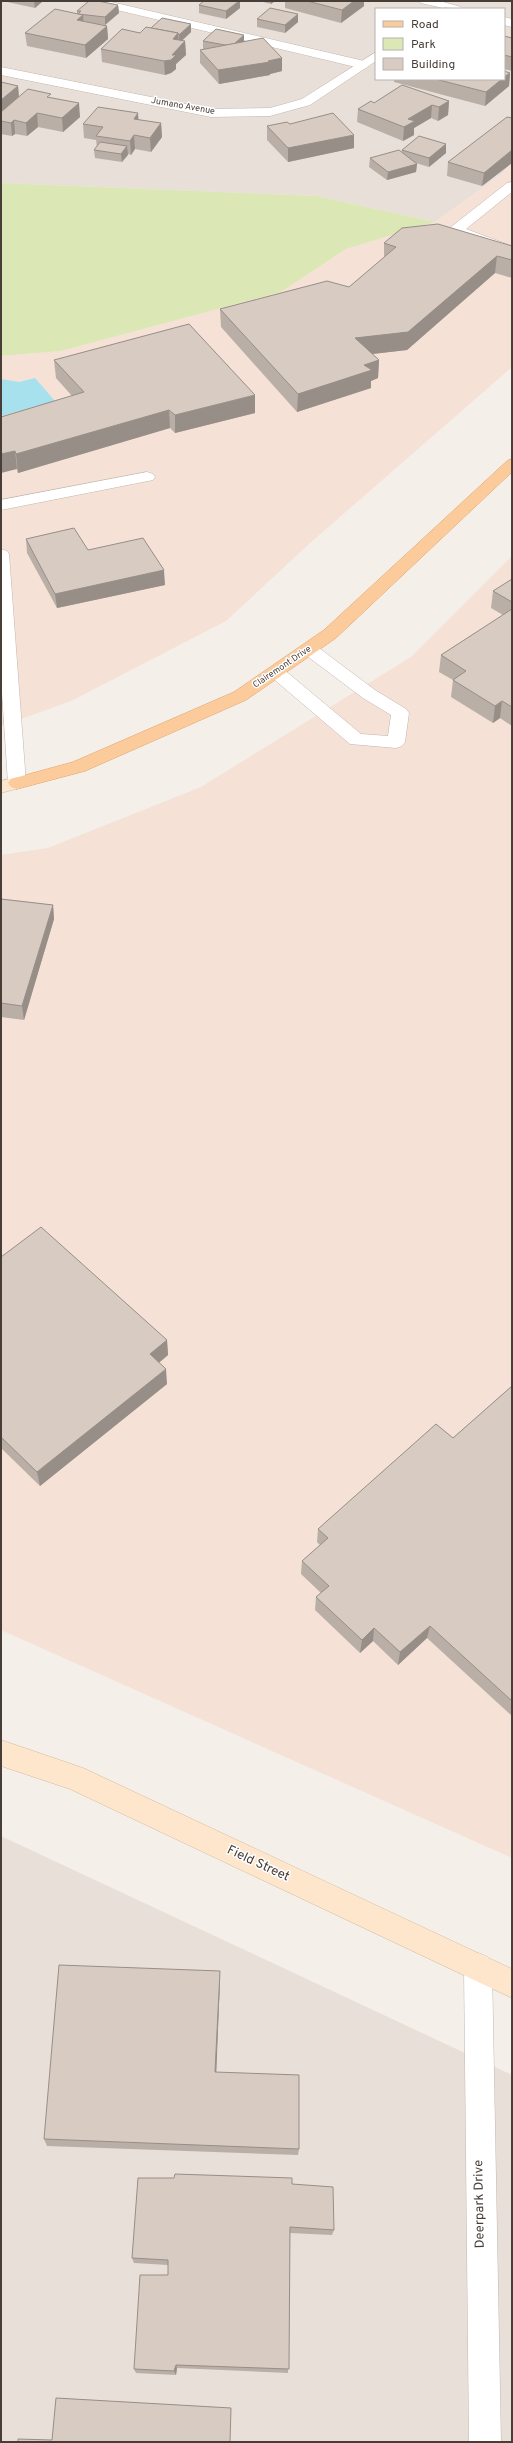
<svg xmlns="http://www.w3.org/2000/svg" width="513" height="2443" font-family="Overpass,sans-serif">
  <rect width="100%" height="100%" fill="#f4efe9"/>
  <g fill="#e8dfd8" fill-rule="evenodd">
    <path d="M1 1H512V162L503 173 435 222 317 196 1 183ZM376 9H504V79H376Z"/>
    <path d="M1 1836 512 2075V2442H1Z"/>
  </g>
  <g fill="#f5e1d6">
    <path d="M512 162V367L310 543 226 621 71 701 1 726V356L61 351 281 292 346 249 435 222 503 173Z"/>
    <path d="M512 556V1858L1 1630V855L48 848 201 787 411 657Z"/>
  </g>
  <path fill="#dbe7b4" d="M1 183 317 196 435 222 346 249 281 292 61 351 1 356Z"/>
  <path fill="#a8e1ee" d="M35 378 55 401 1 416V379L19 382Z"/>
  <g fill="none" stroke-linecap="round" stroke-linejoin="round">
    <defs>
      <g id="service">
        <path d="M86 1H107L364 61 370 65 364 69 92 4Z"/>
        <path d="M512 182V192L466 229 512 246V255L451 233 449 230 451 227 507 183Z"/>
        <path d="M147 472 153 474 155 477 153 480 1 510V500Z"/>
        <path d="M1 549 7 551 9 554 26 783 23 787 17 789 11 787 8 783 1 678Z"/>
        <path d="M309 644 315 645 375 690 406 709 409 713 405 742 402 746 396 748 350 744 270 676 267 672 270 668H282L361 734 388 736 391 715 363 698 303 653 300 649 303 645Z"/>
      </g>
      <g id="minor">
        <path d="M419 1H441L449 5 443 8 421 3Z"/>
        <path d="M376 52V61L310 105 270 116 211 117 1 75V67L211 109 270 108 302 99Z"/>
        <path d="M478 1953 488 1957 492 1967 501 2442H469L464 1967 468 1957Z"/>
      </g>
      <g id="tertiary">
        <path d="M443 2 461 7 463 9 439 7 437 5Z"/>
        <path d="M504 17 512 19V27L504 25Z"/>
      </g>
      <g id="secondary">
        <path d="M17 777 23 779 26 783 23 787 1 793V781Z"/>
        <path d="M1 1740 83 1768 512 1969V1998L70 1789 1 1766Z"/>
      </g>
      <path id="primary" d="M512 459V472L336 638 246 700 85 771 17 789 11 787 8 783 11 779 73 762 234 692 324 630 507 461Z"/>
    </defs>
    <use href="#service" stroke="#c2b7af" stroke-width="1"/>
    <use href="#minor" stroke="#c2b7af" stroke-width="1"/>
    <use href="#tertiary" stroke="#c2b7af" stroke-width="1"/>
    <use href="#secondary" stroke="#d5ba9d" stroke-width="1"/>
    <use href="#primary" stroke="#e0a36b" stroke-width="1"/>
    <use href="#service" fill="#fff" fill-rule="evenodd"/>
    <use href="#minor" fill="#fff" fill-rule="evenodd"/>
    <use href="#tertiary" fill="#fff" fill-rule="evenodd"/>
    <use href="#secondary" fill="#fde6cb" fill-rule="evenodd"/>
    <use href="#primary" fill="#fbcb9c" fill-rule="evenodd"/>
  </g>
  <g fill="#baafa7">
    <path d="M7 1H43L35 8 7 2Z"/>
    <path d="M259 1H275L271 4Z"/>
    <path d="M285 1H364V6L341 23 285 8Z"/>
    <path d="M118 5 119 13 105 25 96 24 107 26 108 39 86 58 27 46 25 33 77 13V11Z"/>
    <path d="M199 5 240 8 226 19 199 13Z"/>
    <path d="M257 19 298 22 285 33 257 27Z"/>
    <path d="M191 24V32L182 41H185L186 55 176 64V69L171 73 165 75 102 62 101 49 151 28Z"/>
    <path d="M244 35V42L282 58V71L270 74V75L219 84 200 63V50L205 49H203V41Z"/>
    <path d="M504 36 512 38V71L504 69Z"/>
    <path d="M510 73 509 86 485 106 394 82V79H504Z"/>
    <path d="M1 82 18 86 19 96 51 98 80 117 63 132 38 127 27 136 15 134 12 136 1 134Z"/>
    <path d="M449 101 448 115 438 121 431 118 414 128V135L403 141 357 122 358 109 374 103Z"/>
    <path d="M512 118V163L482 186 447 176 448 162Z"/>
    <path d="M138 120 161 123 162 137 151 152 135 149 131 155 128 154 122 162 95 158 94 150 97 147 96 140 84 138 83 124Z"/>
    <path d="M290 124 354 148 288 162 267 140V126Z"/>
    <path d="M446 144V153L429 167 416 163 417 164 416 172 387 180 369 167 370 158 401 152 402 150Z"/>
    <path d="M384 243 512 246V278L495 273 407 350 372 354 379 360 378 378 371 381V388L297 412 221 327 220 309 349 287 384 258Z"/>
    <path d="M54 360 255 413 175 433 170 428 18 473 1 417 72 396 56 378Z"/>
    <path d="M26 539 88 550 165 585 57 608 27 553Z"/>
    <path d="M512 579V726L500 718 493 723 451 697 453 680 439 672 441 655 503 615 491 608 493 591Z"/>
    <path d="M1 899 53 905 54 919 24 1020 1 1017Z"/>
    <path d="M1 1257 167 1340 168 1355 159 1363 167 1384 40 1486 1 1448Z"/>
    <path d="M512 1386V1716L427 1638 398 1665 373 1641 360 1653 315 1610 316 1597 321 1593 301 1574 302 1561 320 1545 317 1542 318 1529 453 1438Z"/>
    <path d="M220 1971V1980L216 2072 299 2149 298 2155 47 2146 44 2139Z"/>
    <path d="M292 2184 334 2230 332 2235 290 2233 288 2373 177 2368 176 2375 136 2373 134 2369 168 2275V2265L134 2263 132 2258Z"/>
  </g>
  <g fill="#978e88">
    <path d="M34 1H43L35 8Z"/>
    <path d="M239 1H240V8L226 19V11Z"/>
    <path d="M271 1H275L271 4Z"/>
    <path d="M354 1H364V6L341 23 342 10Z"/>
    <path d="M118 5 119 13 105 25V17Z"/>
    <path d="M298 14V22L285 33V25Z"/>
    <path d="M83 15 84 28 77 20Z"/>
    <path d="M191 24V32L179 43V35Z"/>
    <path d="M107 26 108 39 86 58 85 45Z"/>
    <path d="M178 33 179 47 173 39Z"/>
    <path d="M244 35V43L231 47Z"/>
    <path d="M185 41 186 55 176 64V69L171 73 165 75 164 61Z"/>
    <path d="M282 58V71L270 74V75L219 84 218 70Z"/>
    <path d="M510 73 509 86 485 106 486 92 502 79H504V77Z"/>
    <path d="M18 86 19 100 1 115V100Z"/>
    <path d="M449 101 448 115 438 121 439 107Z"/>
    <path d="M79 103 80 117 63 132 62 118Z"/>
    <path d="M432 105 431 118 414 128V135L403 141 404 127 408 119Z"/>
    <path d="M37 113 38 127 27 136 26 123Z"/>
    <path d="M138 113 139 126 134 119Z"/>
    <path d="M14 120 15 134 12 136 11 123Z"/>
    <path d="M161 123 162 137 151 152 150 138Z"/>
    <path d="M134 135 135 149 131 155 130 141Z"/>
    <path d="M354 135V148L288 162V148Z"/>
    <path d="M446 144V153L429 167V158Z"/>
    <path d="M127 146 128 155 122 162 121 154Z"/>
    <path d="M512 150V163L482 186 484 173Z"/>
    <path d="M417 164 416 172 387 180 388 172Z"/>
    <path d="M497 256 495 273 407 350 355 356V338Z"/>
    <path d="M379 360 378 378 371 381V388L297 412 298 394 364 365Z"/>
    <path d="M255 395V413L175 433V415Z"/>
    <path d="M169 410 170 428 18 473 16 454Z"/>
    <path d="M15 451 17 469 1 473V454Z"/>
    <path d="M164 570 165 585 57 608 55 594Z"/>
    <path d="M502 701 500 718 493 723 495 706Z"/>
    <path d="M53 905 54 919 24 1020 22 1006Z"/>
    <path d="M167 1340 168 1355 151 1369 150 1354Z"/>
    <path d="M166 1369 167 1384 40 1486 37 1472Z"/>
    <path d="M430 1626 427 1638 398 1665 400 1652Z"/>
    <path d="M374 1628 373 1641 360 1653 362 1640Z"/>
    <path d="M220 1971V1980L216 2080 215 2072Z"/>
    <path d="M176 2365 177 2368 176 2375 174 2371Z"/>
  </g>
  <g fill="#d8cbc2" stroke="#978e88">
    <path d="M89 1H98L118 5 105 17 78 14 81 11H77Z"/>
    <path d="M204 1H239L226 11 199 5Z"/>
    <path d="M307 1H354L342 10Z"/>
    <path d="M270 8 298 14 285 25 257 19Z"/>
    <path d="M55 9 83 15 77 20 107 26 85 45 25 33Z"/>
    <path d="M162 18 191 24 179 35 178 33 151 28Z"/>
    <path d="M146 27 178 33 173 39 185 41 172 55H176L171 60 164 61 101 49 122 29 140 33Z"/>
    <path d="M216 29 244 35 234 44 225 45 203 41Z"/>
    <path d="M504 36 512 38V57L504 55Z"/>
    <path d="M263 38 282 58 268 61 270 62 218 70 200 50Z"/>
    <path d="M504 71 510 73 504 77Z"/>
    <path d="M435 79H502L486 92Z"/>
    <path d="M1 82 18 86 1 100Z"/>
    <path d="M402 85 449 101 439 107 432 105 408 119 415 121 404 127 358 109 371 101 374 103Z"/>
    <path d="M28 89 51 94 47 97 79 103 62 118 37 113 26 123 14 120 11 123 1 121V112Z"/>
    <path d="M98 107 138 113 134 119 161 123 150 138 134 135 130 141 96 136 103 127 83 124Z"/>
    <path d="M333 113 354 135 288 148 267 126 287 122 290 124Z"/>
    <path d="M507 117 512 118V150L484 173 448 162Z"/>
    <path d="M419 136 446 144 429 158 402 150Z"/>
    <path d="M100 142 127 146 121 154 94 150Z"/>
    <path d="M399 150 417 164 388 172 370 158Z"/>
    <path d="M438 224 512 246V260L497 256 408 332 355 338 379 360 364 365 372 370 298 394 220 309 327 281 349 287 396 247 384 243 402 228Z"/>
    <path d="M189 324 255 395 175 415 169 410 16 454 15 451 1 454V417L84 392 54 360Z"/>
    <path d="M74 528 88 550 143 538 164 570 55 594 26 539Z"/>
    <path d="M512 579V602L493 591Z"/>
    <path d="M512 609V707L502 701 495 706 453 680 466 671 441 655Z"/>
    <path d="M1 899 53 905 22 1006 1 1003Z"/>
    <path d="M41 1227 167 1340 150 1354 166 1369 37 1472 1 1437V1257Z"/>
    <path d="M512 1386V1701L430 1626 400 1652 374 1628 362 1640 316 1597 329 1586 302 1561 328 1538 318 1529 436 1424 453 1438Z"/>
    <path d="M59 1965 220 1971 215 2072 299 2075V2149L44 2139Z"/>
    <path d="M175 2174 292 2178V2184L333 2187 334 2230 290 2227 289 2369 176 2365 174 2371 134 2369 140 2275H168V2260L132 2258 138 2178H174Z"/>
    <path d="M56 2398 231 2408 230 2442H18V2439L52 2440Z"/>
  </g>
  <g text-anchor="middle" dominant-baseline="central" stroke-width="3" stroke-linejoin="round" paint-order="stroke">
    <g font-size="9" fill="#483e38" stroke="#fff">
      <text transform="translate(183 106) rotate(10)">Jumano Avenue</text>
      <text transform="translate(282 667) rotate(-34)">Clairemont Drive</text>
    </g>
    <g font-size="13" fill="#483e38" stroke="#fff">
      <text transform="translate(258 1864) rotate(25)">Field Street</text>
      <text transform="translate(480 2204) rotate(-91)">Deerpark Drive</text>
    </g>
  </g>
  <rect width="513" height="2443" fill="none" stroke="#483e38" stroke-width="4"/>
  <rect x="375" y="8" width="130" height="72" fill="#ffffff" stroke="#b6b2af"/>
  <rect x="383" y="21" width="20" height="6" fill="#fbcb9c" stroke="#b6b2af"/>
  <text x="411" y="28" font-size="12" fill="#483e38">Road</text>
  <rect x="383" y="38" width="20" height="12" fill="#dbe7b4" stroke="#b6b2af"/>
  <text x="411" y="48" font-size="12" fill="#483e38">Park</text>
  <rect x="383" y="58" width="20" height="12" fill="#d8cbc2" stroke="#b6b2af"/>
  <text x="411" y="68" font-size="12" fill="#483e38">Building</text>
</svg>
